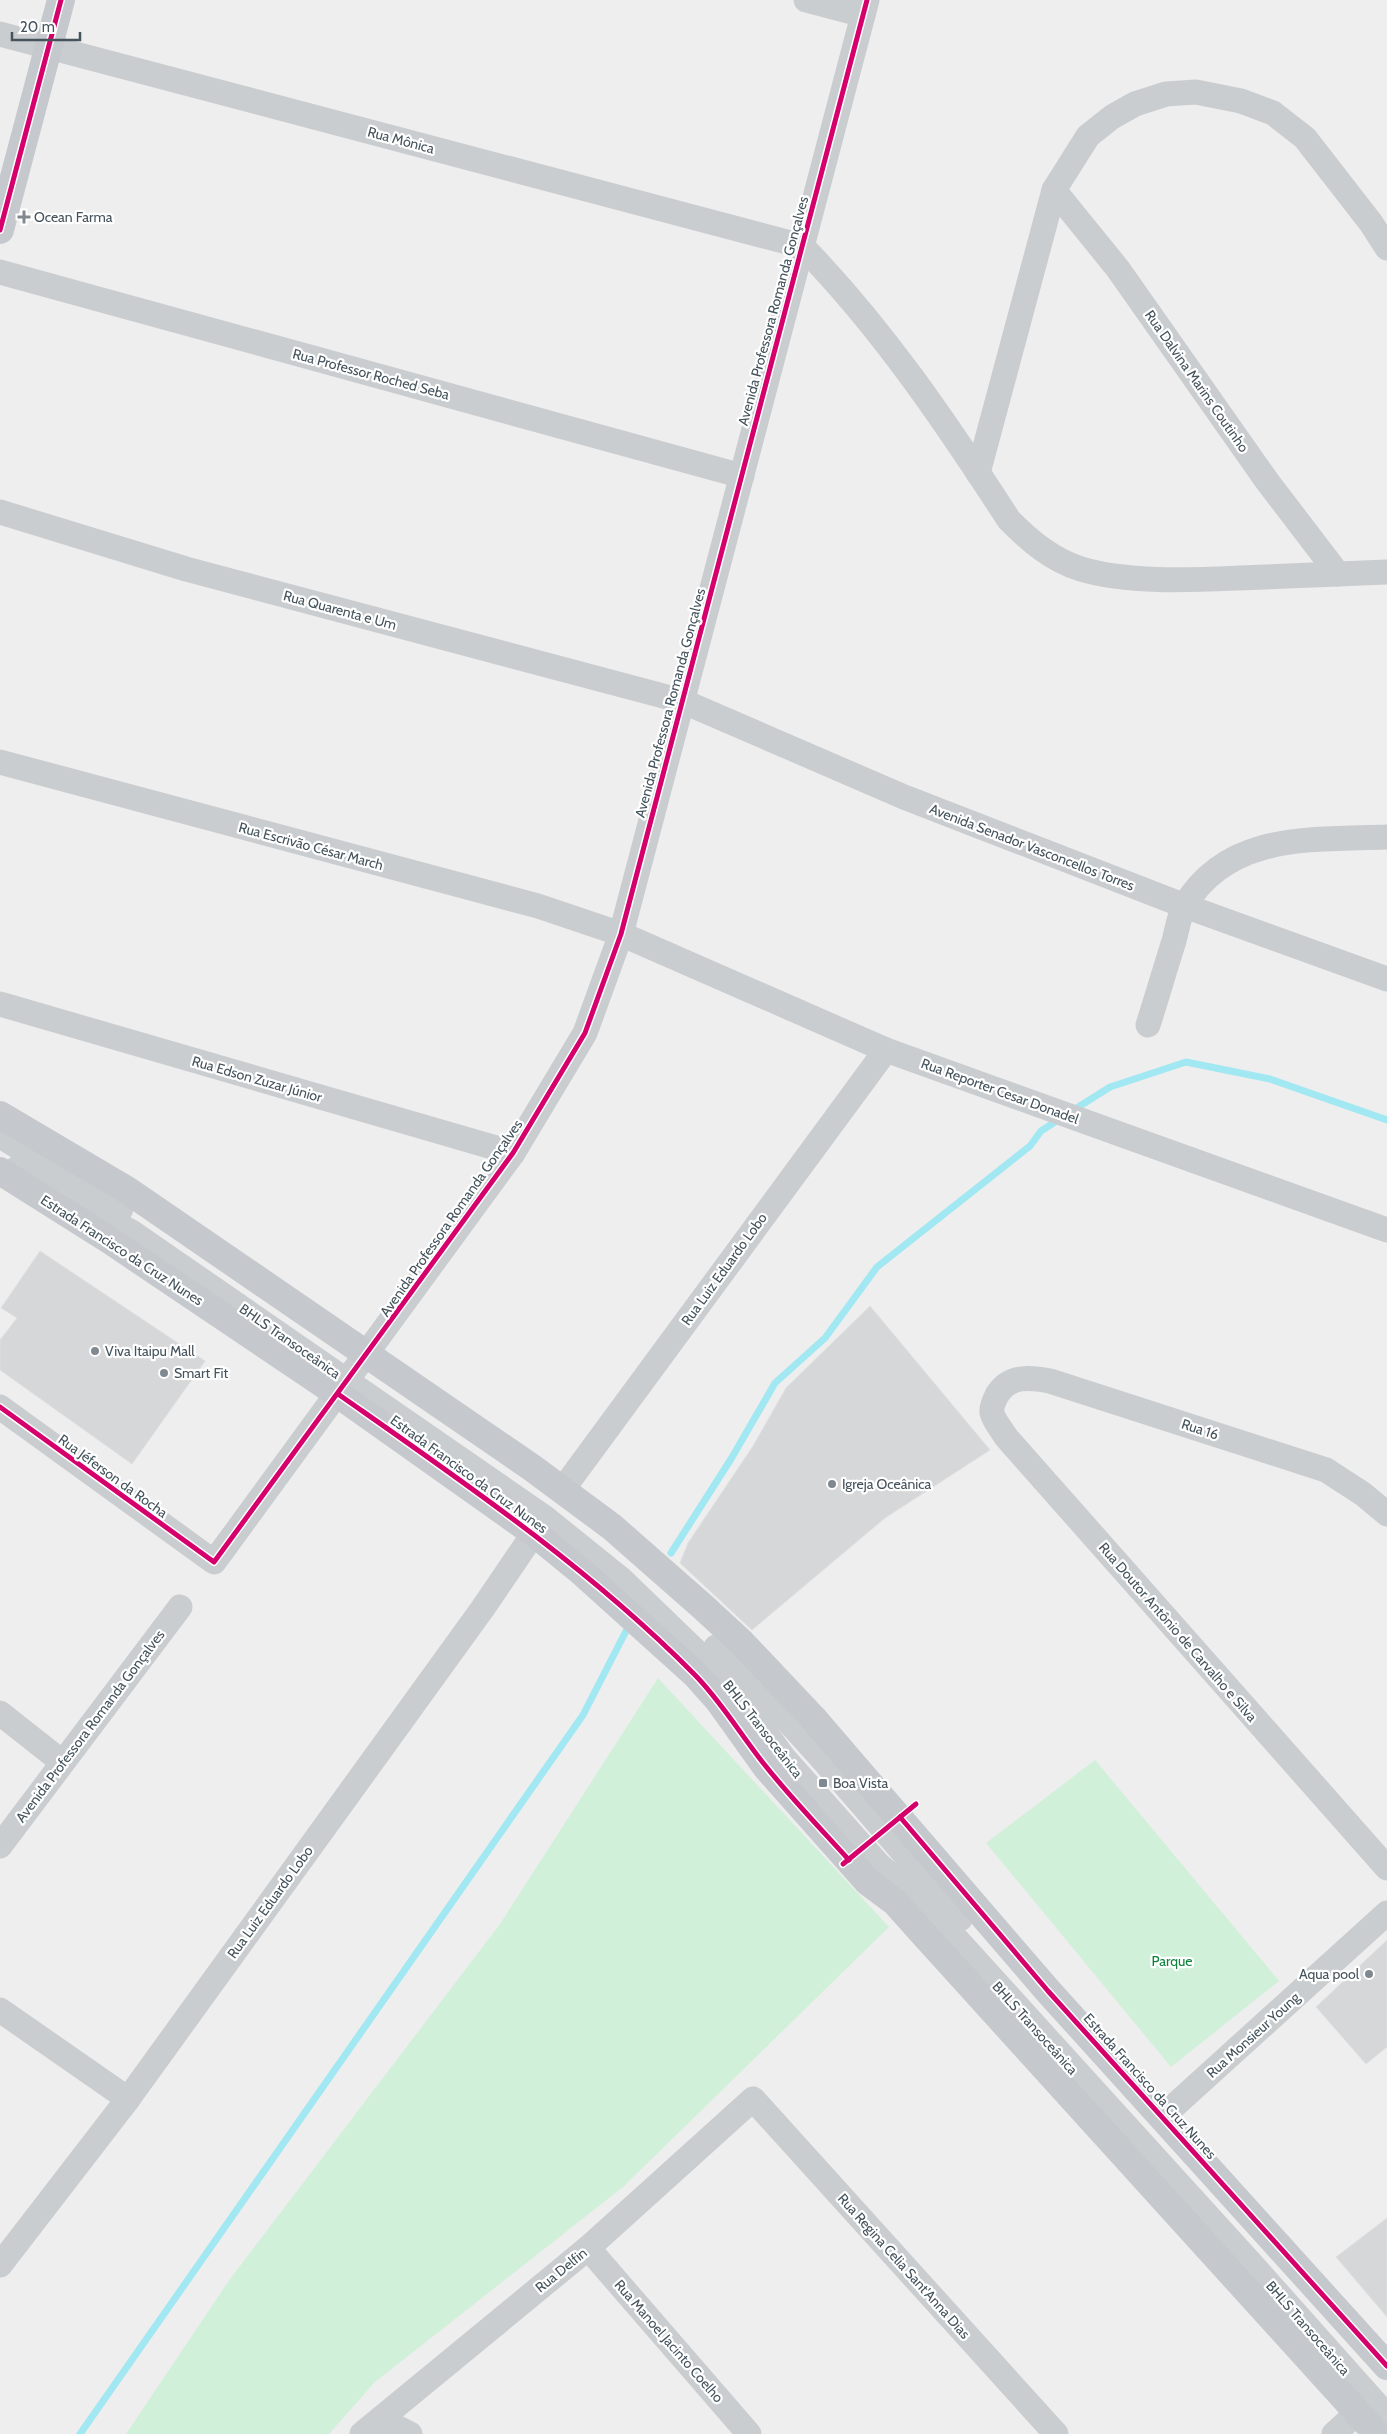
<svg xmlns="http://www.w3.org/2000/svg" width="1387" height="2434" font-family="Cabin,sans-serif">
  <rect width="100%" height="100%" fill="#efeeee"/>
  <g fill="#d0f0d9">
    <path d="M658 1678 889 1927 623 2187 375 2382 329 2434H126L230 2279 500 1924Z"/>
    <path d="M1095 1760 1279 1981 1171 2067 986 1843Z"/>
  </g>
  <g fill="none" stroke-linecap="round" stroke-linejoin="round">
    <g stroke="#a1e8f2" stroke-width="7">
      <path d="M1072 1111 1110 1087 1186 1062 1270 1079 1387 1120"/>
      <path d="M671 1553 731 1459 775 1383 825 1338 877 1267 1030 1146 1041 1131 1061 1118"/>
      <path d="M80 2434 583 1715 626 1631"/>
    </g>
  </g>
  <g fill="#d6d7d8" stroke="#e0e0e1">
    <path d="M40 1251 205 1361 132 1464 0 1370V1340L17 1318 1 1308Z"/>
    <path d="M870 1306 990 1450 885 1518 752 1630 680 1563 688 1543 753 1446 786 1388Z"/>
    <path d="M1387 1940V2047L1366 2064 1316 2007Z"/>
    <path d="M1387 2218V2317L1336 2257Z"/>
  </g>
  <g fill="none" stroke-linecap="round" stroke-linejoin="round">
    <g stroke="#cacdcf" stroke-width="25">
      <path d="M806 0 863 15"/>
      <path d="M0 34 802 246C882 328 947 424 1009 520 1030 541 1052 560 1081 569 1127 583 1191 580 1239 578 1288 576 1338 574 1387 572"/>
      <path d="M1054 190 1118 269 1267 481 1338 574"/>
      <path d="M0 272 742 476"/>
      <path d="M978 473 1054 190 1088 136 1112 117 1135 104 1166 94 1196 92 1241 101 1273 113 1305 138 1371 223 1387 248"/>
      <path d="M0 512 186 569 682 701 904 797 1185 906 1387 979"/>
      <path d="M0 762 538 906 621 934 886 1050 1387 1230"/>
      <path d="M0 1004 513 1153"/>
      <path d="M1148 1025C1157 997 1165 969 1174 941 1177 930 1179 915 1185 905 1229 832 1313 840 1387 837"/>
      <path d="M0 1136 121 1209"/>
      <path d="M17 1168 133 1233 544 1517 621 1579 704 1659 736 1692 784 1758 879 1865 920 1899 1256 2269 1387 2416"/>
      <path d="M0 1407 214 1562 513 1153 585 1033 621 934 867 0"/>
      <path d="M563 1489 886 1050"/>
      <path d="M1387 1514 1363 1494 1326 1470 1050 1381C1030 1377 1009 1375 997 1395 995 1399 991 1408 992 1413 994 1421 1002 1430 1006 1437L1387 1868"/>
      <path d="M716 1647C803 1732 881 1827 960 1919"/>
      <path d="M0 1713 62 1762"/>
      <path d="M0 1846 180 1607"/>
      <path d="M0 2010 128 2099"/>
      <path d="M1163 2116 1387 1913"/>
      <path d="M588 2248 749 2434"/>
      <path d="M0 2265 128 2099 483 1608 534 1533"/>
      <path d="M380 2419 410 2434"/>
      <path d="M362 2434 588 2248 753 2099 1056 2434"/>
      <path d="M1334 2434 1358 2412"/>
    </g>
    <g stroke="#c5c9cd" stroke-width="28">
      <path d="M0 230 61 0"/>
      <path d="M0 1115 127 1190 531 1467 612 1527 702 1606 741 1642 812 1717 1048 1991 1387 2366"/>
      <path d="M0 1171 111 1241 338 1394 534 1533 584 1574 695 1674 719 1701 767 1768 868 1882 895 1902 920 1930 1377 2434"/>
    </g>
    <defs>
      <g id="cycleway">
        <path d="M0 230 61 0"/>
        <path d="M338 1394C462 1481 587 1566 694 1674 721 1701 740 1734 764 1764 790 1797 820 1828 849 1860"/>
        <path d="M0 1407 214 1562 513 1153 585 1033 621 934 867 0"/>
        <path d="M900 1817 1048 1991 1387 2366"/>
        <path d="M843 1864 916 1804"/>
      </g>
    </defs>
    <use href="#cycleway" stroke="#fff" stroke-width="8"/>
    <use href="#cycleway" stroke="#d6006c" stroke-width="5"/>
  </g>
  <g fill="#80898f" stroke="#fff" stroke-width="2">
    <path d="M21.5 209.5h5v5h5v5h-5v5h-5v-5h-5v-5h5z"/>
    <circle cx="95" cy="1351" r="5"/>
    <circle cx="164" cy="1373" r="5"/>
    <circle cx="832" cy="1484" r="5"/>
    <rect x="818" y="1778" width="10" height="10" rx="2.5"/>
    <circle cx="1369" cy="1974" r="5"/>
  </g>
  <g text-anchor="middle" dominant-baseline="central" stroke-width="4.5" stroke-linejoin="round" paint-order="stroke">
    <g font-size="14" fill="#44535c" stroke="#fff">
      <text transform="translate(401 140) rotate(15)">Rua Mônica</text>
      <text transform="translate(773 311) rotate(-75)">Avenida Professora Romanda Gonçalves</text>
      <text transform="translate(371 374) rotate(15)">Rua Professor Roched Seba</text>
      <text transform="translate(1197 381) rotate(55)">Rua Dalvina Marins Coutinho</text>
      <text transform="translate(340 610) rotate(15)">Rua Quarenta e Um</text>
      <text transform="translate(670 703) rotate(-75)">Avenida Professora Romanda Gonçalves</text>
      <text transform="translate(311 846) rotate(15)">Rua Escrivão César March</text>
      <text transform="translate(1032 847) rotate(21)">Avenida Senador Vasconcellos Torres</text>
      <text transform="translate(257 1079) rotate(16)">Rua Edson Zuzar Júnior</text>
      <text transform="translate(1000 1091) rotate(20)">Rua Reporter Cesar Donadel</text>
      <text transform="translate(451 1218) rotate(-55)">Avenida Professora Romanda Gonçalves</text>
      <text transform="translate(122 1250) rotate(33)">Estrada Francisco da Cruz Nunes</text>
      <text transform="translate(724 1269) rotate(-54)">Rua Luiz Eduardo Lobo</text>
      <text transform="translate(290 1341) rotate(35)">BHLS Transoceânica</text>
      <text transform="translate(1200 1429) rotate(18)">Rua 16</text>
      <text transform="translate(469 1474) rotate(36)">Estrada Francisco da Cruz Nunes</text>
      <text transform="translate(113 1476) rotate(36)">Rua Jéferson da Rocha</text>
      <text transform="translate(1178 1632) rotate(49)">Rua Doutor Antônio de Carvalho e Silva</text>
      <text transform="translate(90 1726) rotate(-53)">Avenida Professora Romanda Gonçalves</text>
      <text transform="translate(763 1729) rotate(52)">BHLS Transoceânica</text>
      <text transform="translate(270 1902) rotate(-54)">Rua Luiz Eduardo Lobo</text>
      <text transform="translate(1035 2028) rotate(48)">BHLS Transoceânica</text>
      <text transform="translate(1253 2035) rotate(-42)">Rua Monsieur Young</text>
      <text transform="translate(1150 2086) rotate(48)">Estrada Francisco da Cruz Nunes</text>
      <text transform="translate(904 2266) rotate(48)">Rua Regina Celia Sant'Anna Dias</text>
      <text transform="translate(561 2270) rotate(-39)">Rua Delfin</text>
      <text transform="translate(1308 2328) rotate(49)">BHLS Transoceânica</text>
      <text transform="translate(669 2341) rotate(49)">Rua Manoel Jacinto Coelho</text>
    </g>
    <g font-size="14" fill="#44535c" stroke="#fff" text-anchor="start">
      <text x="34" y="217">Ocean Farma</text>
      <text x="105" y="1351">Viva Itaipu Mall</text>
      <text x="174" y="1373">Smart Fit</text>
      <text x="842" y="1484">Igreja Oceânica</text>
      <text x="833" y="1783">Boa Vista</text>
      <text x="1359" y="1974" text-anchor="end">Aqua pool</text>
    </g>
    <g font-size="14" fill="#0f833e" stroke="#fff">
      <text x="1172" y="1961">Parque</text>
    </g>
  </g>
  <path d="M12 32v8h68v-8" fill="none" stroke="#44535c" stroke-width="2.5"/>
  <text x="20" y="32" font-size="15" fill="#44535c" stroke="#ffffff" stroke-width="4" paint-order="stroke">20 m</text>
</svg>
